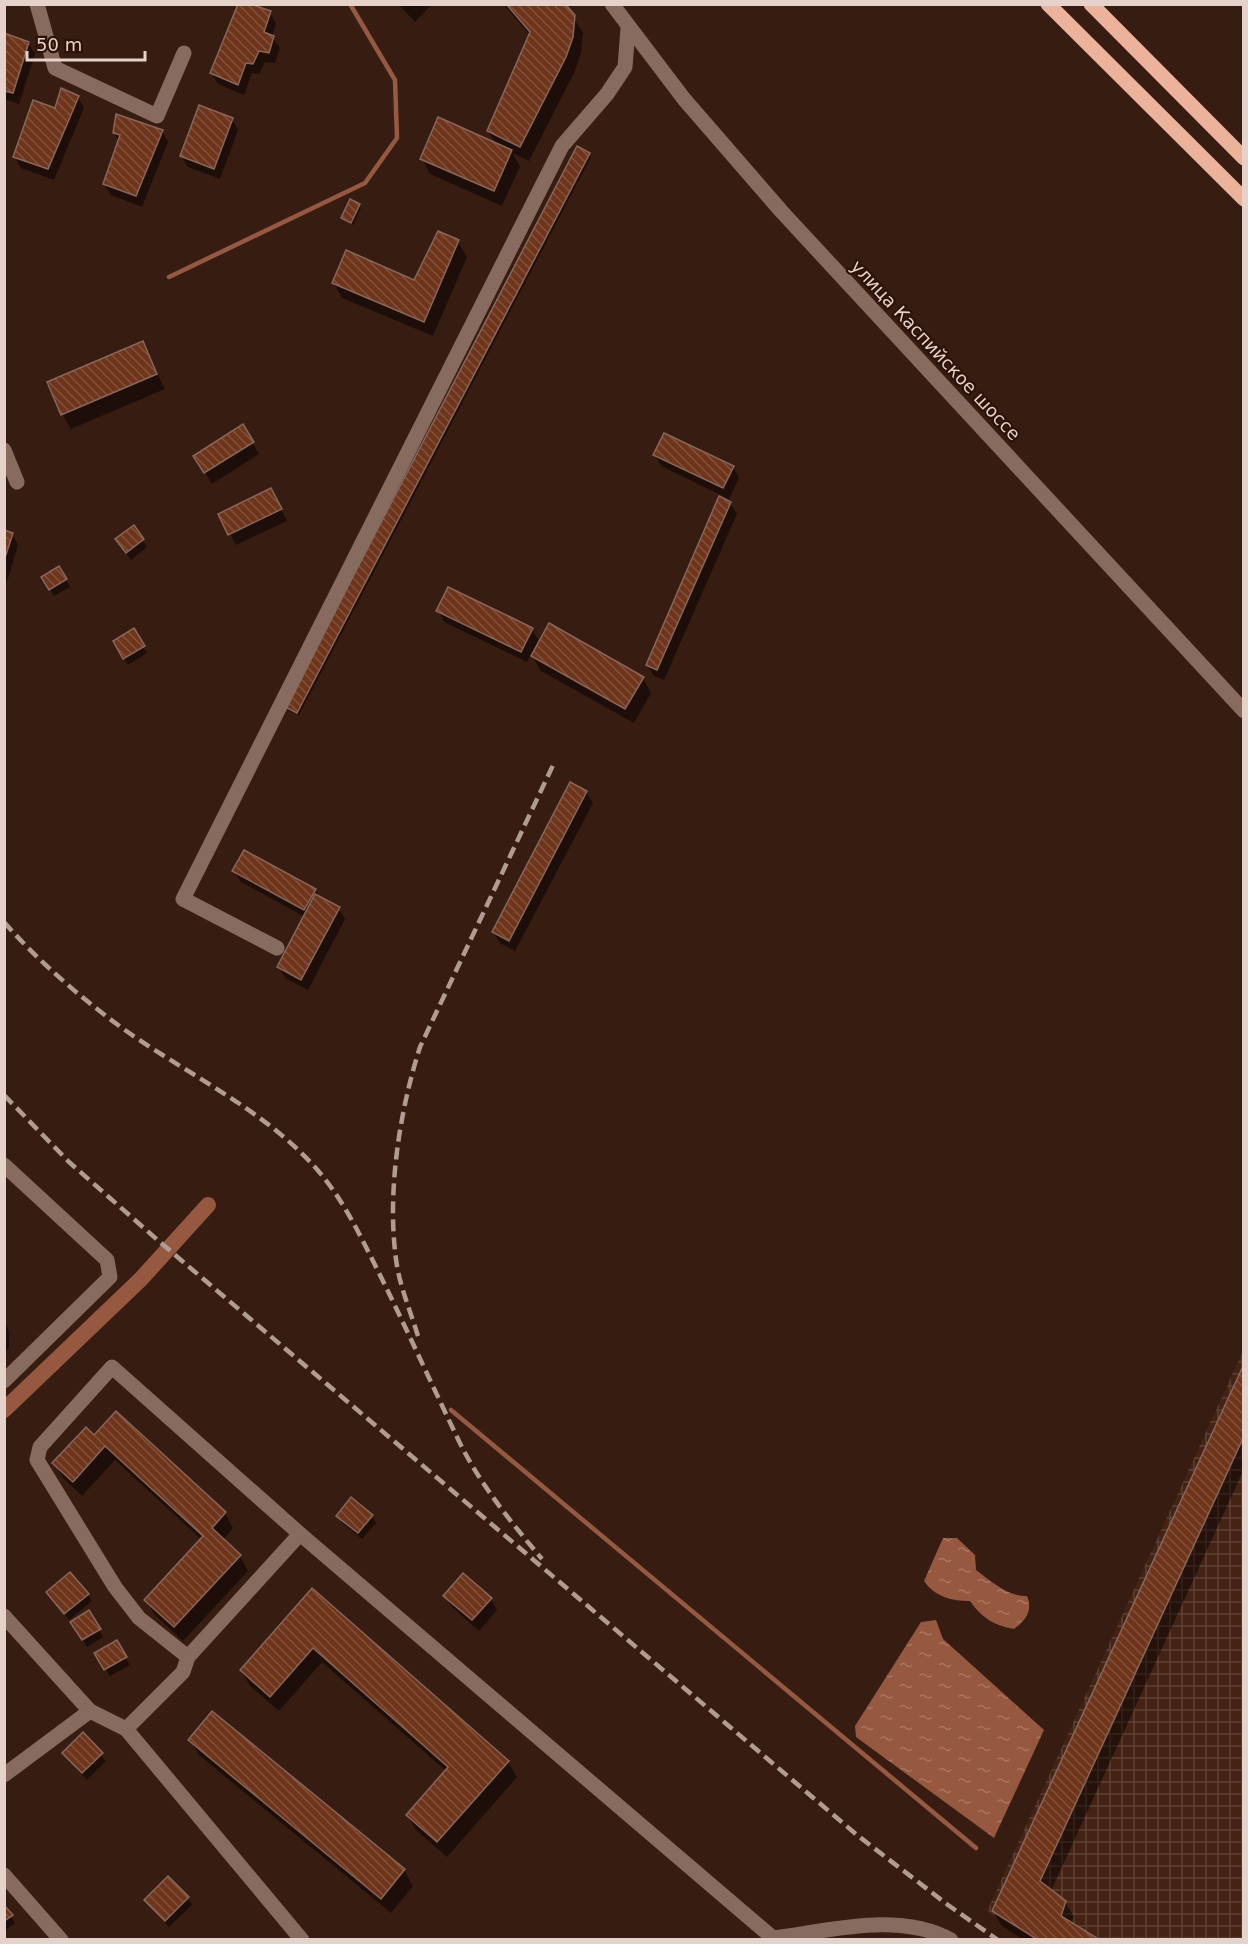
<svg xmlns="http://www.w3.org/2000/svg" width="1248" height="1944" font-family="'DejaVu Sans',sans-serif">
  <defs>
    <pattern id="industrial-grid" width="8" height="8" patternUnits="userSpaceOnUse" patternTransform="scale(1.5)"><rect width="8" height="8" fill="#442214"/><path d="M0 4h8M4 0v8" fill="none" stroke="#5f4135"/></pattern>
    <pattern id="water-ripples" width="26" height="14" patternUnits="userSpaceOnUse" patternTransform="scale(1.5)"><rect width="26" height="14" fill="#96583f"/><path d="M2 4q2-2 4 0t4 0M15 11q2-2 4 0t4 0" fill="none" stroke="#a97762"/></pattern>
    <pattern id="building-back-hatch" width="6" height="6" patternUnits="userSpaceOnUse" patternTransform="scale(1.5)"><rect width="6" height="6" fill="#6e351b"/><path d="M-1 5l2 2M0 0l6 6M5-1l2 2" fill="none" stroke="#83513b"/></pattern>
  </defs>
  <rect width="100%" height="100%" fill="#371c11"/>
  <path fill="url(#industrial-grid)" d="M1243 1351V1939H1038L987 1911Z"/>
  <g fill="url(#water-ripples)">
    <path d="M943 1538H957L975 1555 976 1570C991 1581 1008 1597 1027 1596 1033 1611 1026 1620 1014 1629 994 1626 981 1617 970 1601 952 1601 935 1597 924 1581Z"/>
    <path d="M936 1620 943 1639 1044 1730 994 1838 856 1737 855 1726 921 1622Z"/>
  </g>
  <g fill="#0007">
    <path d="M398 4H432L415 22Z"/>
    <path d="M503 4H563L583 32 581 53 574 73 529 161 512 153 520 166 502 206 430 174 422 159 496 144 488 131 530 35Z"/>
    <path d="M270 13 276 24 272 37 280 48 275 63 265 62 259 74 252 73 244 95 218 84 211 72Z"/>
    <path d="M4 34 28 43 35 54 19 104 4 99Z"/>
    <path d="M78 97 84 108 54 180 21 168 15 157 56 110Z"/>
    <path d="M232 119 238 130 220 179 188 167 181 156Z"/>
    <path d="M162 131 168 142 142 207 111 195 104 184 119 141 114 133Z"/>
    <path d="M589 154 591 157 299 715 288 710 286 707Z"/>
    <path d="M351 201 361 208 353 225 343 218Z"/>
    <path d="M458 242 467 257 433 336 342 298 333 282H414Z"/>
    <path d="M142 343 165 389 71 429 62 414Z"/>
    <path d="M242 426 259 454 212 484 195 456Z"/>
    <path d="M655 455 733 467 739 478 729 499 661 466Z"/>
    <path d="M277 501 287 521 236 545 220 515Z"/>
    <path d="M730 503 737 514 664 680 654 676 647 665Z"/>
    <path d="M133 527 147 547 131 560 121 546Z"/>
    <path d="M4 532 12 534 18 545 4 592Z"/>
    <path d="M59 568 70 587 54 596 43 578Z"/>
    <path d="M438 610 532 629 540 643 643 678 651 693 634 723 541 671 531 654 527 662 444 622Z"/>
    <path d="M134 630 147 653 128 665 115 642Z"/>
    <path d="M586 792 593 803 515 951 500 943 493 932Z"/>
    <path d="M234 871 315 890 319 897 338 908 345 919 308 990 285 978 279 967 305 917 241 882Z"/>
    <path d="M4 1319 9 1332V1347L4 1355Z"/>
    <path d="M1244 1367V1469L1051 1891 1065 1902 1074 1917 1071 1924 1097 1940H1024L1002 1926 993 1911Z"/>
    <path d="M94 1437 225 1513 233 1528 223 1540 240 1556 248 1571 183 1641 155 1615 146 1600 202 1540 115 1460 82 1496 63 1478 54 1463Z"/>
    <path d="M338 1516H372L376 1523 362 1539 342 1523Z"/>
    <path d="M312 1590 508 1762 517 1777 447 1857 416 1830 407 1815 446 1771 322 1662 279 1711 250 1686 241 1670Z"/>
    <path d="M48 1593 88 1594 92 1601 69 1620Z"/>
    <path d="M445 1596 490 1599 497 1610 479 1631 452 1607Z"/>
    <path d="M88 1612 103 1637 87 1647 72 1622Z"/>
    <path d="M116 1642 130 1665 110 1676 96 1654Z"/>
    <path d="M213 1713 404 1870 413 1886 391 1913 199 1755 190 1740Z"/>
    <path d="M83 1734 106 1761 87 1780 63 1753Z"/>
    <path d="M188 1898 192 1905 169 1927 146 1900Z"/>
    <path d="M4 1907 15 1923 4 1931Z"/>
  </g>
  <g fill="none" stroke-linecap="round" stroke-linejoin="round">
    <g stroke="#96583f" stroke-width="4.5">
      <path d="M169 277 365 183 397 138 395 80 350 4"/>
      <path d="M451 1410 976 1848"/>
    </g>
    <path stroke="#96583f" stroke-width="16" d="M4 1410 141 1279 208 1205"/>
  </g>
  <g fill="url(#building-back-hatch)" stroke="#88675a" stroke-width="1.5">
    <path d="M238 4H250L271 11 264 32 274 36 269 53 259 51 253 64 246 63 238 85 210 73Z"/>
    <path d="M506 4H565L575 15 573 37 566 57 520 147 487 131 530 32Z"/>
    <path d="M4 33 29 42 13 93 4 91Z"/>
    <path d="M61 88 79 96 48 169 13 157 33 100 55 108Z"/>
    <path d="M199 105 233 118 214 169 180 156Z"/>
    <path d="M116 114 163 130 136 196 103 184 120 135 113 133Z"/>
    <path d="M438 117 512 150 494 191 420 159Z"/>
    <path d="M577 146 590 153 297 713 285 707Z"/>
    <path d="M350 199 360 204 351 223 341 218Z"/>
    <path d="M438 231 459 240 424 322 332 283 346 250 414 280Z"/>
    <path d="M143 341 157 374 61 415 47 382Z"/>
    <path d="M243 424 254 442 204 473 193 456Z"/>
    <path d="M664 433 734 466 723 488 653 455Z"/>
    <path d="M271 488 282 509 228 535 218 514Z"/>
    <path d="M719 496 731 502 657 670 646 665Z"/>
    <path d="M134 525 144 539 126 553 115 539Z"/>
    <path d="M4 530 13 533 4 561Z"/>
    <path d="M59 566 67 579 49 590 41 577Z"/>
    <path d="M448 587 533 628 521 652 436 611Z"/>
    <path d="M549 623 644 677 625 709 531 656Z"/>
    <path d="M134 628 145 646 123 659 113 641Z"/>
    <path d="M570 782 587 791 509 941 492 932Z"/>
    <path d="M244 850 316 889 304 910 232 871Z"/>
    <path d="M315 894 340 907 301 980 277 967Z"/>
    <path d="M1244 1364V1436L1040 1881 1066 1901 1061 1916 1100 1940H1038L992 1911Z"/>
    <path d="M116 1411 226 1512 212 1528 241 1555 174 1627 144 1600 203 1536 105 1446 73 1482 52 1463 86 1427 94 1435Z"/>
    <path d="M351 1497 373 1515 358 1533 336 1516Z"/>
    <path d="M70 1572 89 1594 64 1614 46 1592Z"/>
    <path d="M463 1573 492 1598 472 1620 443 1596Z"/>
    <path d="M312 1588 509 1761 437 1842 406 1815 448 1767 313 1648 270 1697 240 1670Z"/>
    <path d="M89 1610 101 1629 82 1640 70 1622Z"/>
    <path d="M117 1640 127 1657 104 1670 94 1653Z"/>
    <path d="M212 1711 405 1869 381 1899 188 1740Z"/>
    <path d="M83 1732 103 1753 82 1773 62 1753Z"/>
    <path d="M168 1876 189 1897 165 1921 144 1900Z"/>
    <path d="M4 1905 13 1915 4 1921Z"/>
  </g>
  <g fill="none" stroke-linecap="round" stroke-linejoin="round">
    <g stroke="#876b5f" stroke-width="15">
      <path d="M37 4 55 68 157 116 184 53"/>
      <path d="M612 4 684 99 782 212 1244 711"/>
      <path d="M4 450 17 482"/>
      <path d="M277 948 183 899 562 146 607 94 625 67 628 28"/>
      <path d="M4 1165 107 1260 110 1277 4 1381"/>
      <path d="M4 1616 90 1711"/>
      <path d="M188 1657 139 1618 115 1587 37 1460 40 1447 112 1367 300 1534 773 1938C829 1931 899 1911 951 1940"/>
      <path d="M126 1729 302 1940"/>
      <path d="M4 1775 90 1711 126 1729 183 1672 188 1657 300 1534"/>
      <path d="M4 1875 61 1940"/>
    </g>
    <g stroke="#ecb29a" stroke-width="15">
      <path d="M1048 4 1244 199"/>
      <path d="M1091 4 1244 158"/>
    </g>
    <g stroke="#b19c93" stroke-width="4.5" stroke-dasharray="12 6" stroke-linecap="butt">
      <path d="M4 922C39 962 80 997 122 1028 185 1073 261 1108 313 1165 341 1195 359 1233 377 1269 405 1325 430 1381 457 1437 478 1482 510 1521 542 1559"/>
      <path d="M4 1095 69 1162 161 1243 857 1835 948 1905 998 1940"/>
      <path d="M418 1336C411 1313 401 1289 397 1266 386 1197 399 1113 420 1047L555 761"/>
    </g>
  </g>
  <g text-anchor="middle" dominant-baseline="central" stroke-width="4.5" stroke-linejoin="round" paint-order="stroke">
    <g font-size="18" fill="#e5d2ca" stroke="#2c1208">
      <text transform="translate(936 350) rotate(47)">улица Каспийское шоссе</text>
    </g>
  </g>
  <rect width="1248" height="1944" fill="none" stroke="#e5d2ca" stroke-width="12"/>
  <path d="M27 51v9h118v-9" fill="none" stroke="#e5d2ca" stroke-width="3"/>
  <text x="36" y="51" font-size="18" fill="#e5d2ca" stroke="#2c1208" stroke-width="4.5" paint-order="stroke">50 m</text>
</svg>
